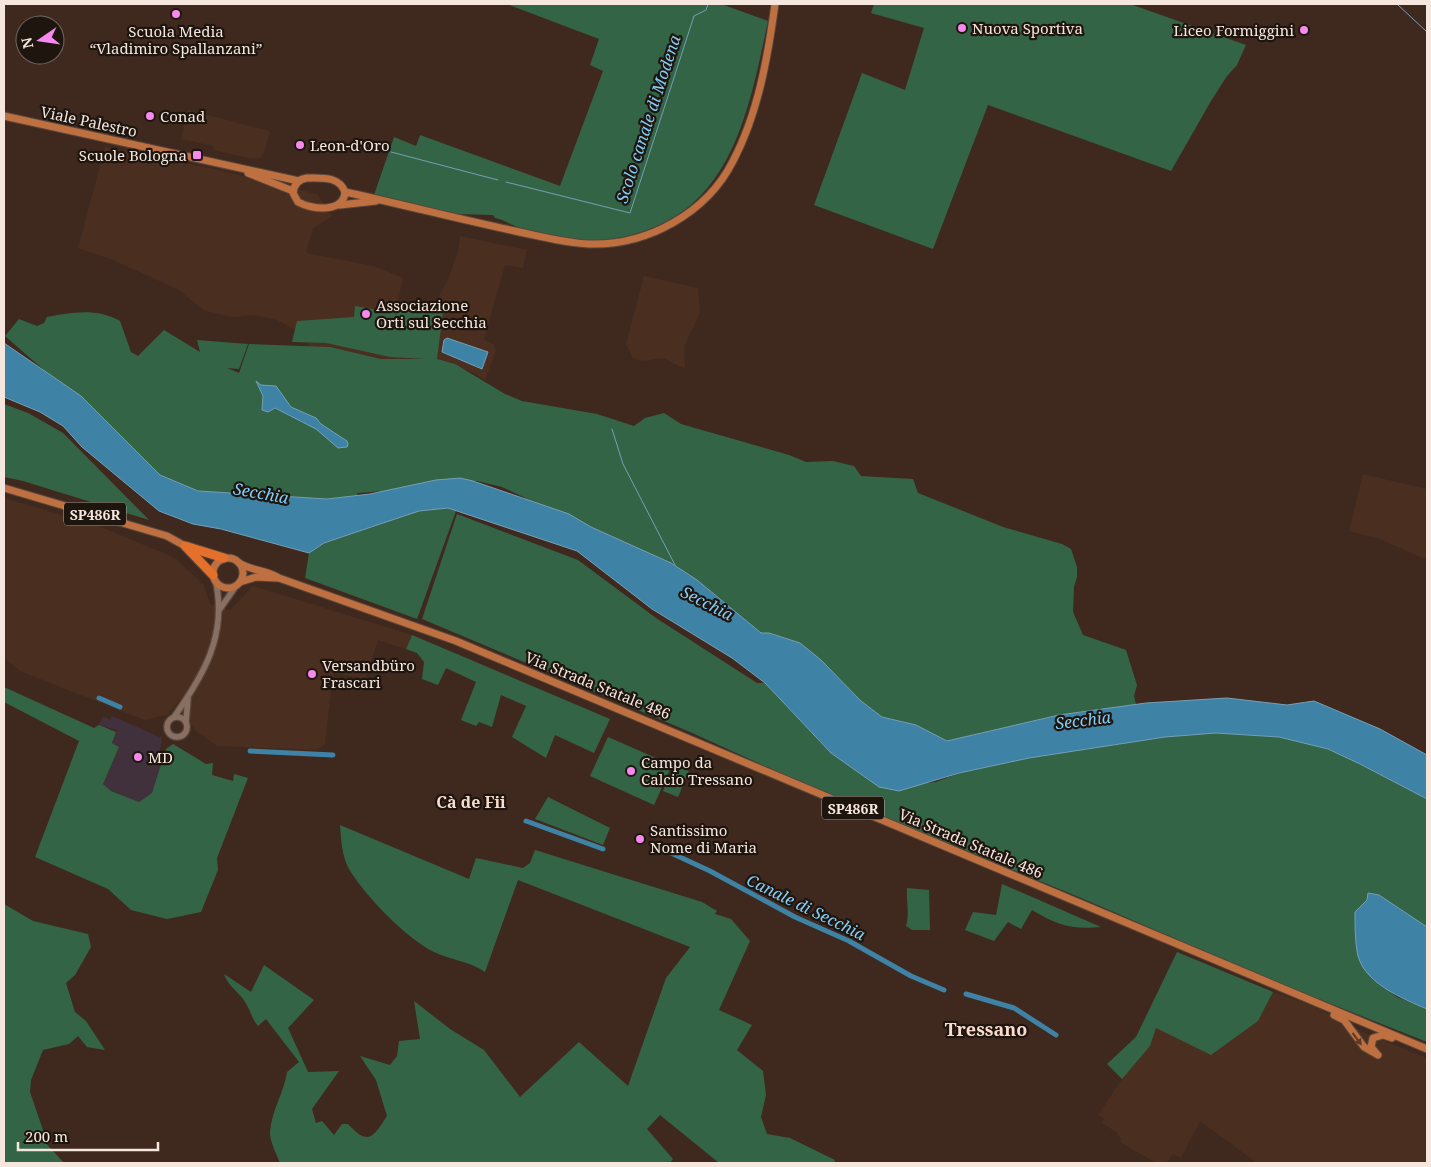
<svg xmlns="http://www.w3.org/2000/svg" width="1431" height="1167" font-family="'Noto Serif',serif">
  <rect width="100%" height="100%" fill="#3f291e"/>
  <path fill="#41313c" d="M103 716 110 720 112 716 162 738 160 750V769L152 793 139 802 111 791 103 784 119 747 112 743 117 730 99 725Z"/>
  <g fill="#4a2e1f">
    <path d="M188 110 270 131 264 153 260 158 253 159 213 150V146L181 139Z"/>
    <path d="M105 147 214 169 317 194 332 216 313 228 306 253 374 266 403 278 397 306 430 312 447 282 458 252 460 236 527 250 523 268 505 265 484 339 494 345 496 351 485 380 472 372 434 359 410 361 381 359 309 348 307 336 275 319 253 315 233 317 205 311 177 289 111 259 78 248Z"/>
    <path d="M644 276 698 288 700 312 684 347 685 369 663 358 643 361 633 358 626 344Z"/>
    <path d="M1363 474 1427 489V560L1380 539 1349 531Z"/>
    <path d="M4 498 99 526 175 558 204 585 210 604 230 610 253 586 412 635 406 649 378 640 365 679 333 673 325 744 318 750 217 746 197 732 189 721 190 708 180 700 167 715 144 720 20 671 4 658Z"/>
    <path d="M1273 992 1313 1006 1367 1034 1427 1058V1163H1257L1200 1121 1181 1158 1173 1154 1166 1163H1156L1120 1142 1121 1139 1116 1132 1102 1123 1104 1119 1098 1115 1130 1067 1150 1046 1156 1028 1244 1029 1258 1021Z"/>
  </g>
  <g fill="#346446">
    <path d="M507 4H721L768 21C751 100 735 200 647 230 627 237 605 242 583 240 563 237 540 234 520 228 511 225 505 220 495 218L493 215 456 214 374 195 394 137 416 146 420 135 560 186 603 71 590 65 599 39Z"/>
    <path d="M874 4H1130L1246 45 1237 65 1227 76 1211 101 1171 171 988 105 933 249 814 205 862 73 905 90 924 28 871 13Z"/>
    <path d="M380 304 443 312 437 359 455 364 505 394 522 401 597 414 634 426 645 418 664 413 681 424 789 455 806 462 833 461 854 466 861 476 913 479 918 493 1003 527 1062 544 1071 549 1077 567V577L1074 587 1073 612 1083 635 1126 650 1137 685 1134 696 1137 709 1094 715 1087 711 1059 715 947 741 916 725 882 717 861 701 821 660 769 633H761L697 580 671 563 595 531 502 487 477 481H459L408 489 358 493 356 496 327 499 198 491 160 475 81 396 46 372 5 336 19 319 37 326 44 323 47 317C71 312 98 308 120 321L131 352 138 356 164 330 200 352 197 340 248 344 239 369 227 368 239 373 249 344 330 347 381 359H426L390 357 326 343 292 342 297 321 354 317 355 306 378 310Z"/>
    <path d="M4 404 28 413 63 433 149 520 23 481 4 477Z"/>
    <path d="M448 508 456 511 417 619 305 578 309 553 324 543 377 525 419 511Z"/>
    <path d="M457 514 578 560 656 618 757 683H765L831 753 879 787 936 782 959 773 1029 758 1165 737 1216 733 1279 737 1328 749 1360 764 1427 799V927L1379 895 1368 893 1367 900 1355 912 1357 951 1382 986 1397 997 1427 1009V1042L1276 982 1081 898 800 782 690 732 422 619Z"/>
    <path d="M412 635 610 719 594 753 555 735 546 758 512 737 526 706 501 695 492 727 479 722 476 726 461 720 476 682 446 668 438 685 422 679 424 662 417 653 406 649Z"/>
    <path d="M4 687 94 728 99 725 116 732 112 743 119 747 103 784 111 791 139 802 152 793 166 749 173 744 206 764 213 763 212 775 233 781 234 774 248 778 217 858 218 870 201 912 167 919 131 910 108 889 35 857 79 741 4 702Z"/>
    <path d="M608 737 672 765 654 805 590 776Z"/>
    <path d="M674 765 689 771 678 797 663 791Z"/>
    <path d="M548 797 610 828 603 845 535 819Z"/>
    <path d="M340 825 469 879 476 858 523 868 530 863 535 850 702 902 717 911 715 914 731 919 750 941 719 1010 752 1025 737 1050 763 1071 766 1095 761 1117 767 1134 790 1138 835 1160 834 1163H719L660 1115 647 1129 673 1159 670 1163H280C277 1155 270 1142 270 1133 271 1111 284 1093 287 1072L299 1062 266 1019 258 1026C251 1018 250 1008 243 999 236 990 227 984 224 974L251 992 264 965 314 1000 288 1028 308 1072 339 1071 312 1109 316 1123 322 1121 334 1135 342 1124H348C368 1146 373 1138 387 1116L376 1080 360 1056 390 1065 397 1056 399 1041 420 1039 414 1001 450 1029 484 1050 520 1097 579 1042 628 1086 666 978 690 947 518 880 485 972C469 961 451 960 434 952 407 939 365 896 349 869 342 857 341 839 340 825Z"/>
    <path d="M1002 884 1101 927C1072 930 1057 925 1032 910L1021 929 1008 922 994 941 965 930 973 912 996 915Z"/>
    <path d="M907 888 929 890 930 930H912L906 926C910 913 906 901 907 888Z"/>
    <path d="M4 904 33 921 88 934 91 947 75 975 66 983 75 1012 86 1021 105 1050 87 1047 78 1036 69 1044 43 1050 31 1080 30 1092 43 1130V1140L64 1163H4Z"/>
    <path d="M1177 952 1273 992 1258 1021 1211 1055 1156 1028 1150 1046 1122 1079 1107 1064 1136 1037Z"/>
  </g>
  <g fill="#3e82a6" stroke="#75a0b7">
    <path d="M447 338 488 352 482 369 442 352 444 340Z"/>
    <path d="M4 343 81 396 160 475 198 491 327 499 370 494 436 480 460 478 473 481 569 514 591 527 671 563 697 580 761 633H769L800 643 821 660 861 701 882 717 916 725 947 741 1059 715 1146 703 1227 698 1287 705 1314 701 1380 729 1427 755V799L1360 764 1328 749 1279 737 1216 733 1165 737 1029 758 959 773 899 791 879 787 831 753 765 683 732 658 652 609 577 551 448 508 419 511 377 525 324 543 309 553 221 529 193 524 159 511 82 447 63 426 40 412 4 397Z"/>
    <path d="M256 381 261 385 276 386 291 407 316 418 321 424 347 441 348 444 347 447 338 448 316 429 275 408 268 412 262 410 263 396Z"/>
    <path d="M1368 893 1379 895 1427 927V1009C1403 999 1361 982 1357 951 1355 939 1355 925 1355 912L1367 900Z"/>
  </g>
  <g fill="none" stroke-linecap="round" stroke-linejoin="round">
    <g stroke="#75a0b7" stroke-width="1">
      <path d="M1397 4 1427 32"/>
      <path d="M391 152 498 180"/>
      <path d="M506 182 630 213 694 16 706 10 708 4"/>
      <path d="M612 429 623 464 675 565"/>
    </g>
    <g stroke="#3e82a6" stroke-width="5">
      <path d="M99 698 120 707"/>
      <path d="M250 751 333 755"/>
      <path d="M526 821 603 849"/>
      <path d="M658 847 710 871 795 917 849 941 911 976 944 990"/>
      <path d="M966 994 1014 1008 1056 1035"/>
    </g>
    <defs>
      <g id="minor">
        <path d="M220 609 236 586"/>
        <circle cx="177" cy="727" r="10"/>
        <path d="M174 717C203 676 227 636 216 583"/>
        <path d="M186 722 188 698"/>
      </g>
      <g id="major">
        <path d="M4 116 299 181"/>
        <path d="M248 173 293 191"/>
        <path d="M307 178C322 178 339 176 345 192 344 213 312 210 298 202L293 193C294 185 298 179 307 178Z"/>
        <path d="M345 192C401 204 458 219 515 231 539 236 564 243 589 244 647 246 707 213 733 161 758 114 768 56 775 4"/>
        <path d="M340 205 376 201"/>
        <path d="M4 488 167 536 185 546"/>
        <circle cx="228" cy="573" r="15"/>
        <path d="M239 563C252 571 266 570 279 578L456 641 1427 1049"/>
        <path d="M240 582 256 577 277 578"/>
        <path d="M1334 1015 1344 1020 1364 1047 1378 1055"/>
        <path d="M1376 1053 1371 1047 1373 1038 1383 1035 1392 1038"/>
      </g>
      <g id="highway">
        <path d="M185 546 224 558"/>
        <path d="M187 548 213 575"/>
      </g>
    </defs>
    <use href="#minor" stroke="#57453b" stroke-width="8"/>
    <use href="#major" stroke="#57453b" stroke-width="9"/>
    <use href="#highway" stroke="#57453b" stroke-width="11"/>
    <use href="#minor" stroke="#886f61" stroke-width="5.5"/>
    <use href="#major" stroke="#bf7041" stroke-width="7"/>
    <use href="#highway" stroke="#e4702c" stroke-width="9"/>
  </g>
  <defs><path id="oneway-solid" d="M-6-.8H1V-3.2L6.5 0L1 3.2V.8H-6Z" transform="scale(1.25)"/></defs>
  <use fill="#5e3923" href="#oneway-solid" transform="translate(1357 1039) rotate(54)"/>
  <g fill="#f589ee" stroke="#1e150f" stroke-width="2">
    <circle cx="176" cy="14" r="5"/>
    <circle cx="962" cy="28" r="5"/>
    <circle cx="1304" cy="30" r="5"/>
    <circle cx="150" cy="116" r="5"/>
    <circle cx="300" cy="145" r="5"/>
    <rect x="192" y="150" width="10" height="10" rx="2.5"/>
    <circle cx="366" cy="314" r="5"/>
    <circle cx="312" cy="674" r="5"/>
    <circle cx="138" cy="757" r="5"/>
    <circle cx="631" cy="771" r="5"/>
    <circle cx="640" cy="839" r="5"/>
  </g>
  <g text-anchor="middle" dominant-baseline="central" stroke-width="4.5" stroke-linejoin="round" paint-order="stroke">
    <g fill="#1e150f" stroke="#b4a7a0" stroke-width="1">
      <rect x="64" y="502.5" width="62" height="23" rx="4"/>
      <rect x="822" y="796.5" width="62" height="23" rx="4"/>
    </g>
    <g font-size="14" font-weight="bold" fill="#f5e6de">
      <text x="95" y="514">SP486R</text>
      <text x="853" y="808">SP486R</text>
    </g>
    <g font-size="15" fill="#f5e6de" stroke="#1e150f" text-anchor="start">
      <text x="972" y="28">Nuova Sportiva</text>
      <text x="1294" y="30" text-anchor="end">Liceo Formiggini</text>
      <text x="176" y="31" text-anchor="middle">Scuola Media<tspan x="176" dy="17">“Vladimiro Spallanzani”</tspan></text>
      <text x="160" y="116">Conad</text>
      <text x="310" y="145">Leon-d'Oro</text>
      <text x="187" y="155" text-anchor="end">Scuole Bologna</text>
      <text x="376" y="305">Associazione<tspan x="376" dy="17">Orti sul Secchia</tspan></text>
      <text x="322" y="665">Versandbüro<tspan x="322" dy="17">Frascari</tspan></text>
      <text x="148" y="757">MD</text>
      <text x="641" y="762">Campo da<tspan x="641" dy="17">Calcio Tressano</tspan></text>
      <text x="650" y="830">Santissimo<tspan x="650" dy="17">Nome di Maria</tspan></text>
    </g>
    <g font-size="15" fill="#f5e6de" stroke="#1e150f">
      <text transform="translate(89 121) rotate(12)">Viale Palestro</text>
      <text transform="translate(598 685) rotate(22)">Via Strada Statale 486</text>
      <text transform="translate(971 843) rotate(23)">Via Strada Statale 486</text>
    </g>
    <g font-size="16" font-style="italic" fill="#83cef8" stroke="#1e150f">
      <text transform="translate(648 119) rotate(-72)">Scolo canale di Modena</text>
      <text transform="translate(261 493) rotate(10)">Secchia</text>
      <text transform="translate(707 603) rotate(27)">Secchia</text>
      <text transform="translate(1083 720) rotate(-7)">Secchia</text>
      <text transform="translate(806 907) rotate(26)">Canale di Secchia</text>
    </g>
    <g font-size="16" font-weight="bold" fill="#f9dccd" stroke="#1e150f">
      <text x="471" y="802">Cà de Fii</text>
    </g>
    <g font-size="18" font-weight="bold" fill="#f9dccd" stroke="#1e150f">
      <text x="986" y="1029">Tressano</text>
    </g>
  </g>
  <rect width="1431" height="1167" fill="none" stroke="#f5e6de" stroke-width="10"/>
  <g transform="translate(40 40) rotate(257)"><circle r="24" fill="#1e150f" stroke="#746962"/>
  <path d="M0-4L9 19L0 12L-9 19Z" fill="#f589ee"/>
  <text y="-8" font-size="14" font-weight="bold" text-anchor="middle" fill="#f5e6de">N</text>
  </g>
  <path d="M18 1142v8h140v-8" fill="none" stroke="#f5e6de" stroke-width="2.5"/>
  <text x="25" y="1142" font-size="15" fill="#f5e6de" stroke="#1e150f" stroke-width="4" paint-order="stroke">200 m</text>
</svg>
